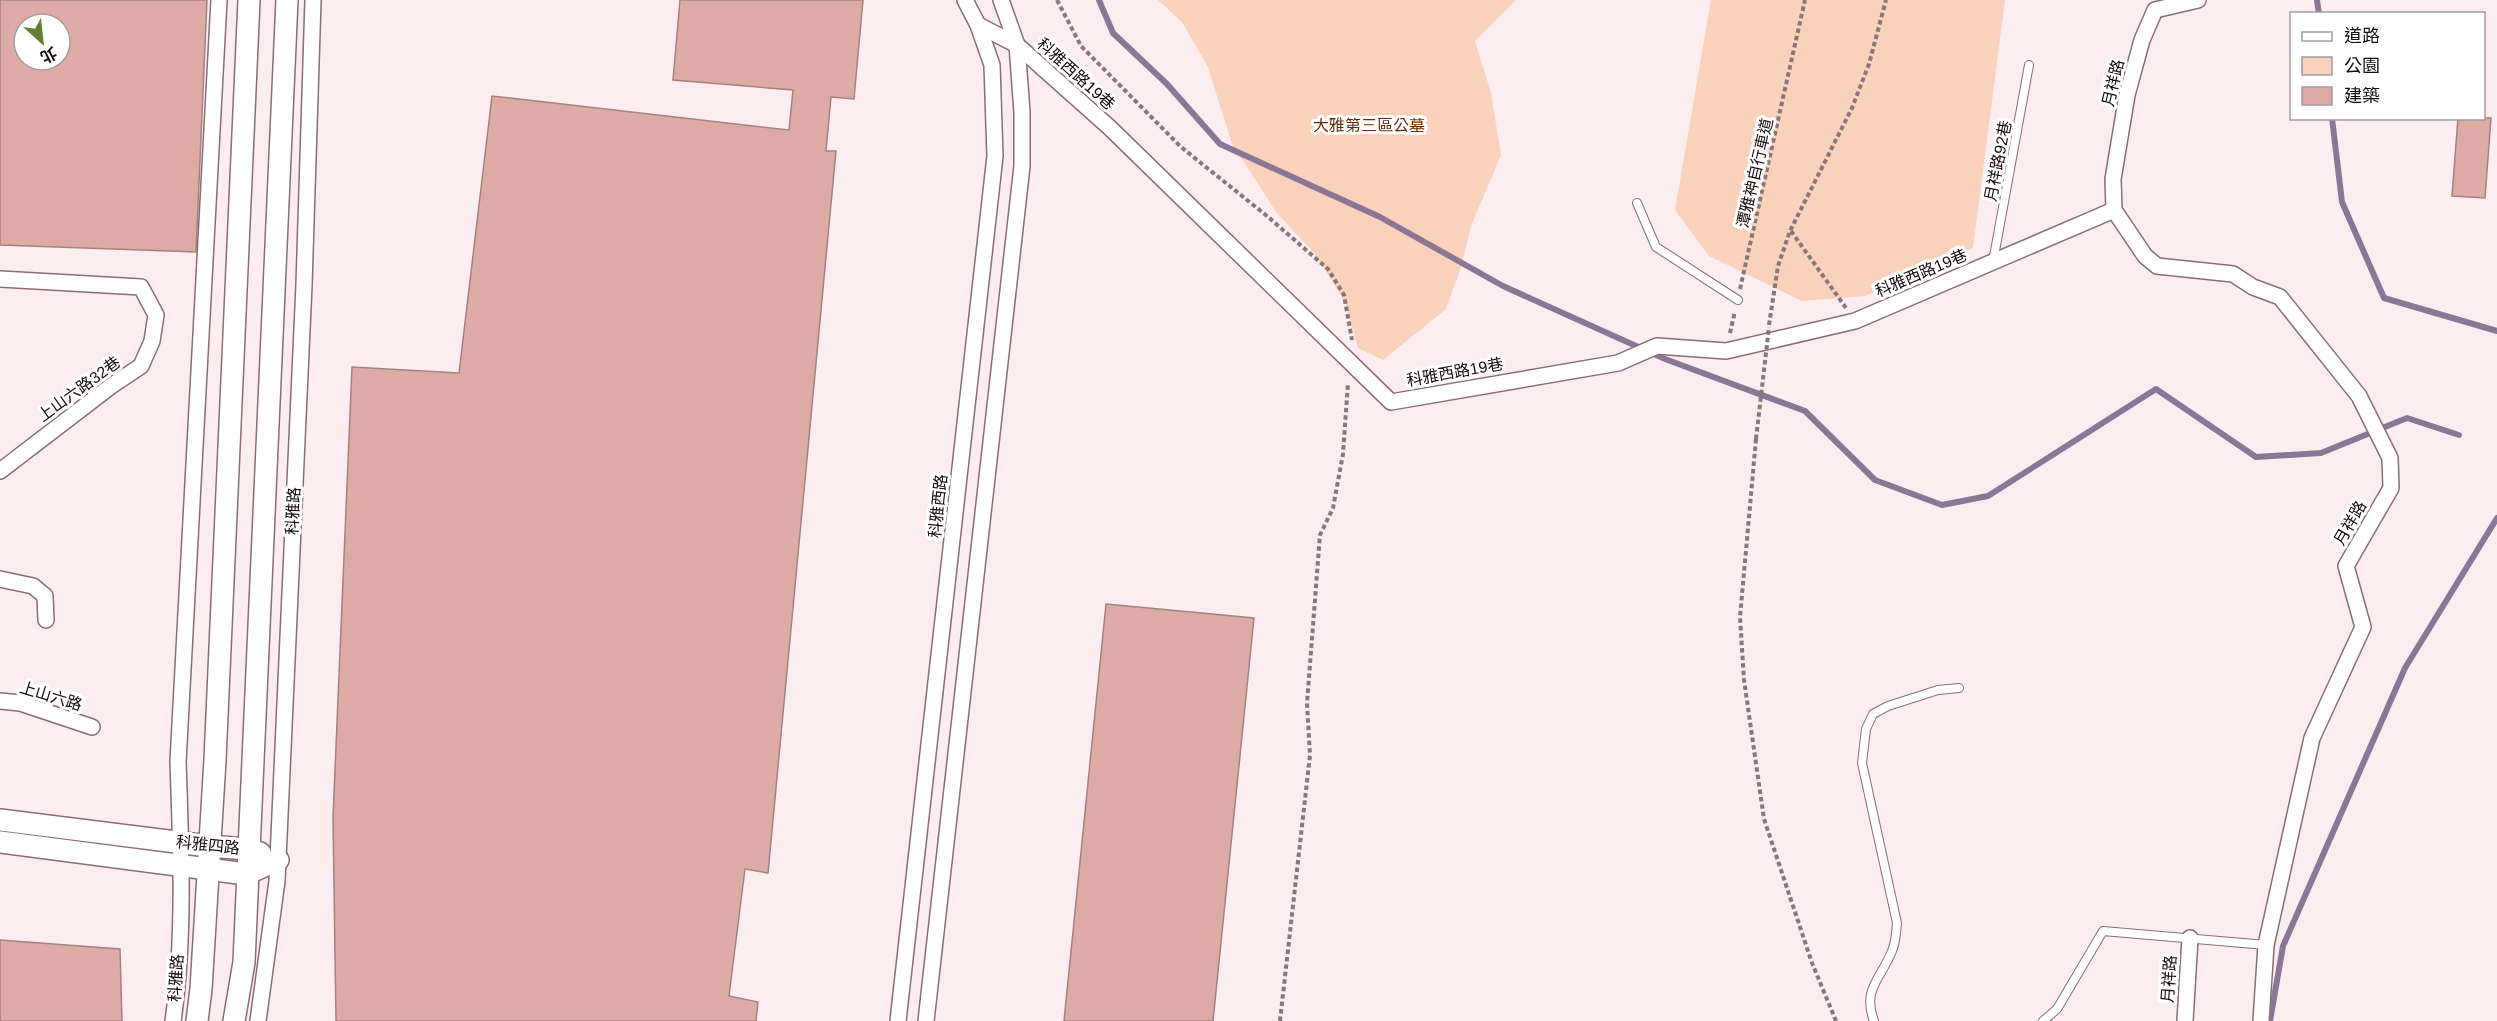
<svg xmlns="http://www.w3.org/2000/svg" width="2497" height="1021" font-family="Arial,'Noto Sans TC',sans-serif">
  <rect width="100%" height="100%" fill="#fcedf1"/>
  <g fill="#fad1ba">
    <path d="M1158 0H1516L1475 41 1491 93 1501 155 1471 226 1462 264 1446 309 1383 360 1358 348 1345 302 1315 254 1276 212 1232 144 1208 67 1182 22Z"/>
    <path d="M1711 0H2005L1973 248 1865 296 1802 301 1709 256 1675 210Z"/>
  </g>
  <g fill="none" stroke-linecap="round" stroke-linejoin="round">
    <g stroke="#8b7795" stroke-width="6">
      <path d="M1099 0 1113 33 1167 84 1220 144 1380 217 1503 286 1665 359 1805 411 1875 480 1942 505 1988 496 2156 389 2256 457 2321 453 2407 418 2459 435"/>
      <path d="M2317 0 2319 14"/>
      <path d="M2332 118 2342 202 2384 298 2497 331"/>
      <path d="M2270 1021 2283 946 2405 668 2497 518"/>
    </g>
  </g>
  <g fill="#deaaa5" stroke="#a4827e" stroke-width="1.5" fill-rule="evenodd">
    <path d="M0 0H207L196 252 0 245ZM24 24H60V60H24Z"/>
    <path d="M680 0H863L854 99 831 97 826 151H836L768 873 745 869 729 996 758 1002 756 1021H336L333 818 352 367 459 373 492 96 789 130 793 90 673 80Z"/>
    <path d="M2458 118H2491L2485 198 2452 196Z"/>
    <path d="M1106 604 1254 618 1213 1021H1064Z"/>
    <path d="M0 940 120 949 122 1021H0Z"/>
  </g>
  <g fill="none" stroke-linecap="round" stroke-linejoin="round">
    <defs>
      <g id="lane">
        <path d="M1637 203 1656 247 1738 300"/>
        <path d="M1993 262 2029 65"/>
        <path d="M1874 1021C1862 989 1881 979 1892 951 1896 942 1896 932 1897 923L1862 763 1866 729 1873 714 1888 706 1938 690 1959 688"/>
        <path d="M2043 1021 2057 1009 2103 931 2266 945"/>
      </g>
      <g id="street">
        <path d="M2198 0 2155 10 2142 40 2127 95 2113 179 2114 210 2145 256 2157 266 2233 274 2253 287 2280 297 2359 396 2390 458 2391 488 2346 566 2363 627 2312 738 2266 945 2261 1021"/>
        <path d="M978 25 1017 45 1109 127 1391 402 1618 363 1657 346 1726 351 1855 321 2114 210"/>
        <path d="M0 279 141 287 156 315 152 341 141 366 111 386 0 471"/>
        <path d="M0 579 33 586 45 596 46 620"/>
        <path d="M0 701 20 703 92 727"/>
        <path d="M173 1021C185 937 181 847 178 762L219 0"/>
        <path d="M258 1021 277 881 304 285 313 0"/>
        <path d="M898 1021 995 156 992 65 978 25 965 0"/>
        <path d="M926 1021 1022 166V112L1017 45 1001 0"/>
        <path d="M2185 1021 2190 938"/>
      </g>
      <g id="secondary">
        <path d="M0 820 208 846 247 849 260 853"/>
        <path d="M0 842 246 874 278 860"/>
        <path d="M197 1021 201 989 215 760 249 0"/>
        <path d="M234 1021 244 962 287 0"/>
      </g>
    </defs>
    <use href="#lane" stroke="#8c6c75" stroke-width="10"/>
    <use href="#street" stroke="#8c6c75" stroke-width="18"/>
    <use href="#secondary" stroke="#8c6c75" stroke-width="24"/>
    <g stroke="#85787c" stroke-width="4" stroke-dasharray="4.5 3" stroke-linecap="butt">
      <path d="M1057 0 1081 46 1181 147 1267 216 1328 269 1344 295 1352 340"/>
      <path d="M1791 231 1846 308"/>
      <path d="M1740 289 1805 0"/>
      <path d="M1769 325 1778 266 1790 231 1852 108 1869 64 1886 0"/>
      <path d="M1730 333 1735 311"/>
      <path d="M1756 439 1740 617 1744 680 1764 819 1812 963 1836 1021"/>
      <path d="M1280 1021 1310 755 1307 703 1320 535 1333 508 1343 454 1348 383"/>
    </g>
    <use href="#lane" stroke="#fff" stroke-width="8"/>
    <use href="#street" stroke="#fff" stroke-width="15"/>
    <use href="#secondary" stroke="#fff" stroke-width="21"/>
    <path stroke="#85787c" stroke-width="4" stroke-dasharray="4.5 3" stroke-linecap="butt" d="M1756 439 1769 327"/>
  </g>
  <g text-anchor="middle" dominant-baseline="central" stroke-width="6" stroke-linejoin="round" paint-order="stroke">
    <g font-size="16" fill="#150a0d" stroke="#fff">
      <text transform="translate(1076 74) rotate(42)">科雅西路19巷</text>
      <text transform="translate(2113 83) rotate(-77)">月祥路</text>
      <text transform="translate(1998 161) rotate(-79)">月祥路92巷</text>
      <text transform="translate(1755 173) rotate(-77)">潭雅神自行車道</text>
      <text transform="translate(1921 273) rotate(-23)">科雅西路19巷</text>
      <text transform="translate(1455 372) rotate(-10)">科雅西路19巷</text>
      <text transform="translate(79 389) rotate(-36)">上山六路32巷</text>
      <text transform="translate(938 506) rotate(-84)">科雅西路</text>
      <text transform="translate(293 511) rotate(-87)">科雅路</text>
      <text transform="translate(2350 523) rotate(-60)">月祥路</text>
      <text transform="translate(51 696) rotate(17)">上山六路</text>
      <text transform="translate(208 845) rotate(6)">科雅四路</text>
      <text transform="translate(176 978) rotate(-86)">科雅路</text>
      <text transform="translate(2169 979) rotate(-86)">月祥路</text>
    </g>
    <g font-size="16" fill="#652e07" stroke="#fff">
      <text x="1369" y="125">大雅第三區公墓</text>
    </g>
  </g>
  <rect x="2290" y="12" width="195" height="108" fill="#ffffff" stroke="#a19d9e" stroke-width="1.5"/>
  <rect x="2302" y="32" width="30" height="9" fill="#ffffff" stroke="#a19d9e" stroke-width="1.5"/>
  <text x="2344" y="42" font-size="18" fill="#150a0d">道路</text>
  <rect x="2302" y="57" width="30" height="18" fill="#fad1ba" stroke="#a19d9e" stroke-width="1.5"/>
  <text x="2344" y="72" font-size="18" fill="#150a0d">公園</text>
  <rect x="2302" y="87" width="30" height="18" fill="#deaaa5" stroke="#a19d9e" stroke-width="1.5"/>
  <text x="2344" y="102" font-size="18" fill="#150a0d">建築</text>
  <g transform="translate(42 42) rotate(153)"><circle r="28" fill="#ffffff" stroke="#a19d9e" stroke-width="1.5"/>
  <path d="M0-4.5L10 22L0 15L-10 22Z" fill="#657e31"/>
  <text y="-9" font-size="16" font-weight="bold" text-anchor="middle" fill="#150a0d">北</text>
  </g>
</svg>
